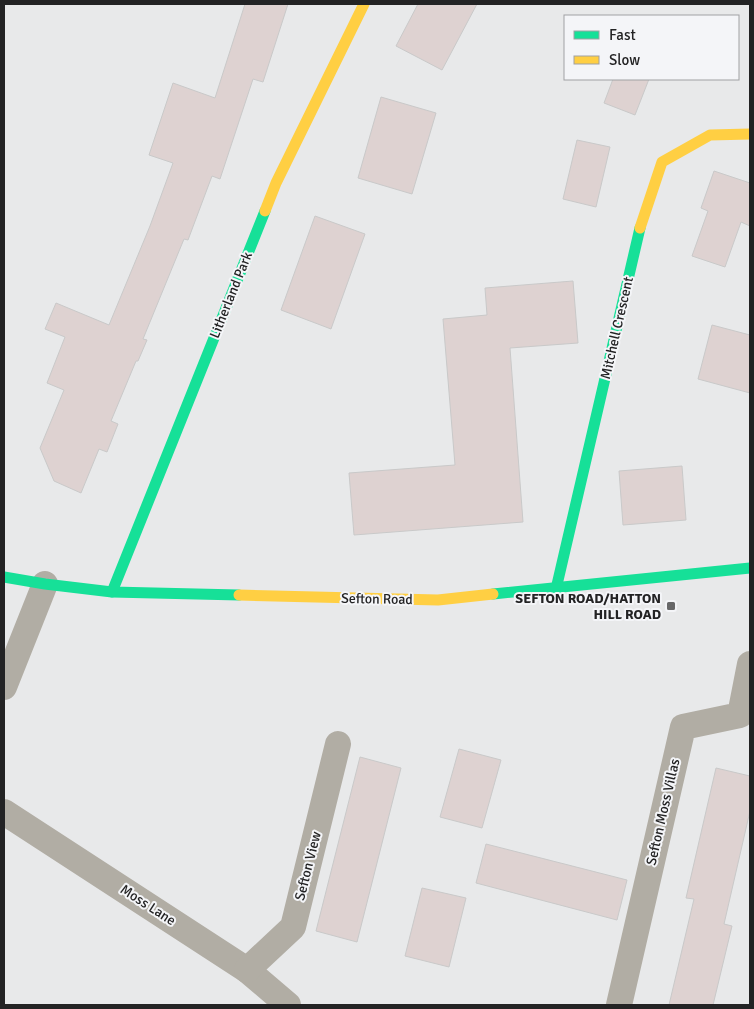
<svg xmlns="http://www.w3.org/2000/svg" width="754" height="1009" font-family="Signika,sans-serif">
  <rect width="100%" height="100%" fill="#e8e9ea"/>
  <g fill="#ded2d1" stroke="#c9c9c9">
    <path d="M245 4H288L263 82 253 79 220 179 212 176 188 240 184 239 143 339 147 340 138 361H136L111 421 118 424 107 452 99 449 81 493 54 481 40 448 64 390 47 383 65 337 45 329 56 303 109 325 150 226 173 163 149 155 173 83 215 98Z"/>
    <path d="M418 4H477L442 70 396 46Z"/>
    <path d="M613 79H649L635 115 604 103Z"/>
    <path d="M381 97 436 113 412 194 358 178Z"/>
    <path d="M577 140 610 147 596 207 563 199Z"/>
    <path d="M714 171 750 183V226L741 222 725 267 692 256 708 211 701 208Z"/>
    <path d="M315 216 365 234 331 329 281 310Z"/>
    <path d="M573 281 578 343 510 348 523 522 354 535 349 473 455 465 443 319 487 315 485 288Z"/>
    <path d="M712 325 750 335V393L698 379Z"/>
    <path d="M682 466 686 520 623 525 619 471Z"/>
    <path d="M459 749 501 760 482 828 440 817Z"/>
    <path d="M360 757 401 768 357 942 316 931Z"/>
    <path d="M716 768 750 776V811L724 924 732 926 713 1005H669L694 899 686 898Z"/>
    <path d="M486 844 627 880 617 920 476 883Z"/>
    <path d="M422 888 466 898 449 967 405 956Z"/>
  </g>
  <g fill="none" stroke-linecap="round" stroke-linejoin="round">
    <g stroke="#b1ada4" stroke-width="26">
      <path d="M4 687 45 584"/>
      <path d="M4 812 247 970 288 1005"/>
      <path d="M247 970 293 927 338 744"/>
      <path d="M619 1005 683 727 740 715 750 664"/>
    </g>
    <g stroke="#16e098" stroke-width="11">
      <path d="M4 577 45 584 112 592 239 595"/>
      <path d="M556 589 640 228"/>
      <path d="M112 592 265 211"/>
      <path d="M493 594 750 568"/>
    </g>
    <g stroke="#ffcf43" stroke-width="11">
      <path d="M265 211 276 183 364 4"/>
      <path d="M640 228 662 162 710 135 750 134"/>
      <path d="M239 595 438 600 493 594"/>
    </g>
  </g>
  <rect fill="#686869" stroke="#f4f5f8" stroke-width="2" x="666" y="601" width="10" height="10" rx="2.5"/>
  <g text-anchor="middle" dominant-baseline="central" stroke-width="4" stroke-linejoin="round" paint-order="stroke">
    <g font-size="14" fill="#232324" stroke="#f4f5f8">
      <text transform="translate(231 295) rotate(-68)">Litherland Park</text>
      <text transform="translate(617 328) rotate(-77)">Mitchell Crescent</text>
      <text transform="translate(377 599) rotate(1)">Sefton Road</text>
      <text transform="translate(663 812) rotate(-77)">Sefton Moss Villas</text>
      <text transform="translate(308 866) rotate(-76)">Sefton View</text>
      <text transform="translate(148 905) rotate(33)">Moss Lane</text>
    </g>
    <g font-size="14" font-weight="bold" fill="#232324" stroke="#f4f5f8" text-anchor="end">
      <text x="661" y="598">SEFTON ROAD/HATTON<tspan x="661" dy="16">HILL ROAD</tspan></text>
    </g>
  </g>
  <rect width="754" height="1009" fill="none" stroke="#232324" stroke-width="10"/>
  <rect x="564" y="15" width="175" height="65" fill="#f4f5f8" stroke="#a0a1a3"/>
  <rect x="574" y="31" width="25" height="8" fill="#16e098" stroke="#a0a1a3"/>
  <text x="609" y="40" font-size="15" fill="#232324">Fast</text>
  <rect x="574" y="56" width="25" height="8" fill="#ffcf43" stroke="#a0a1a3"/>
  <text x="609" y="65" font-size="15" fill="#232324">Slow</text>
</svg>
